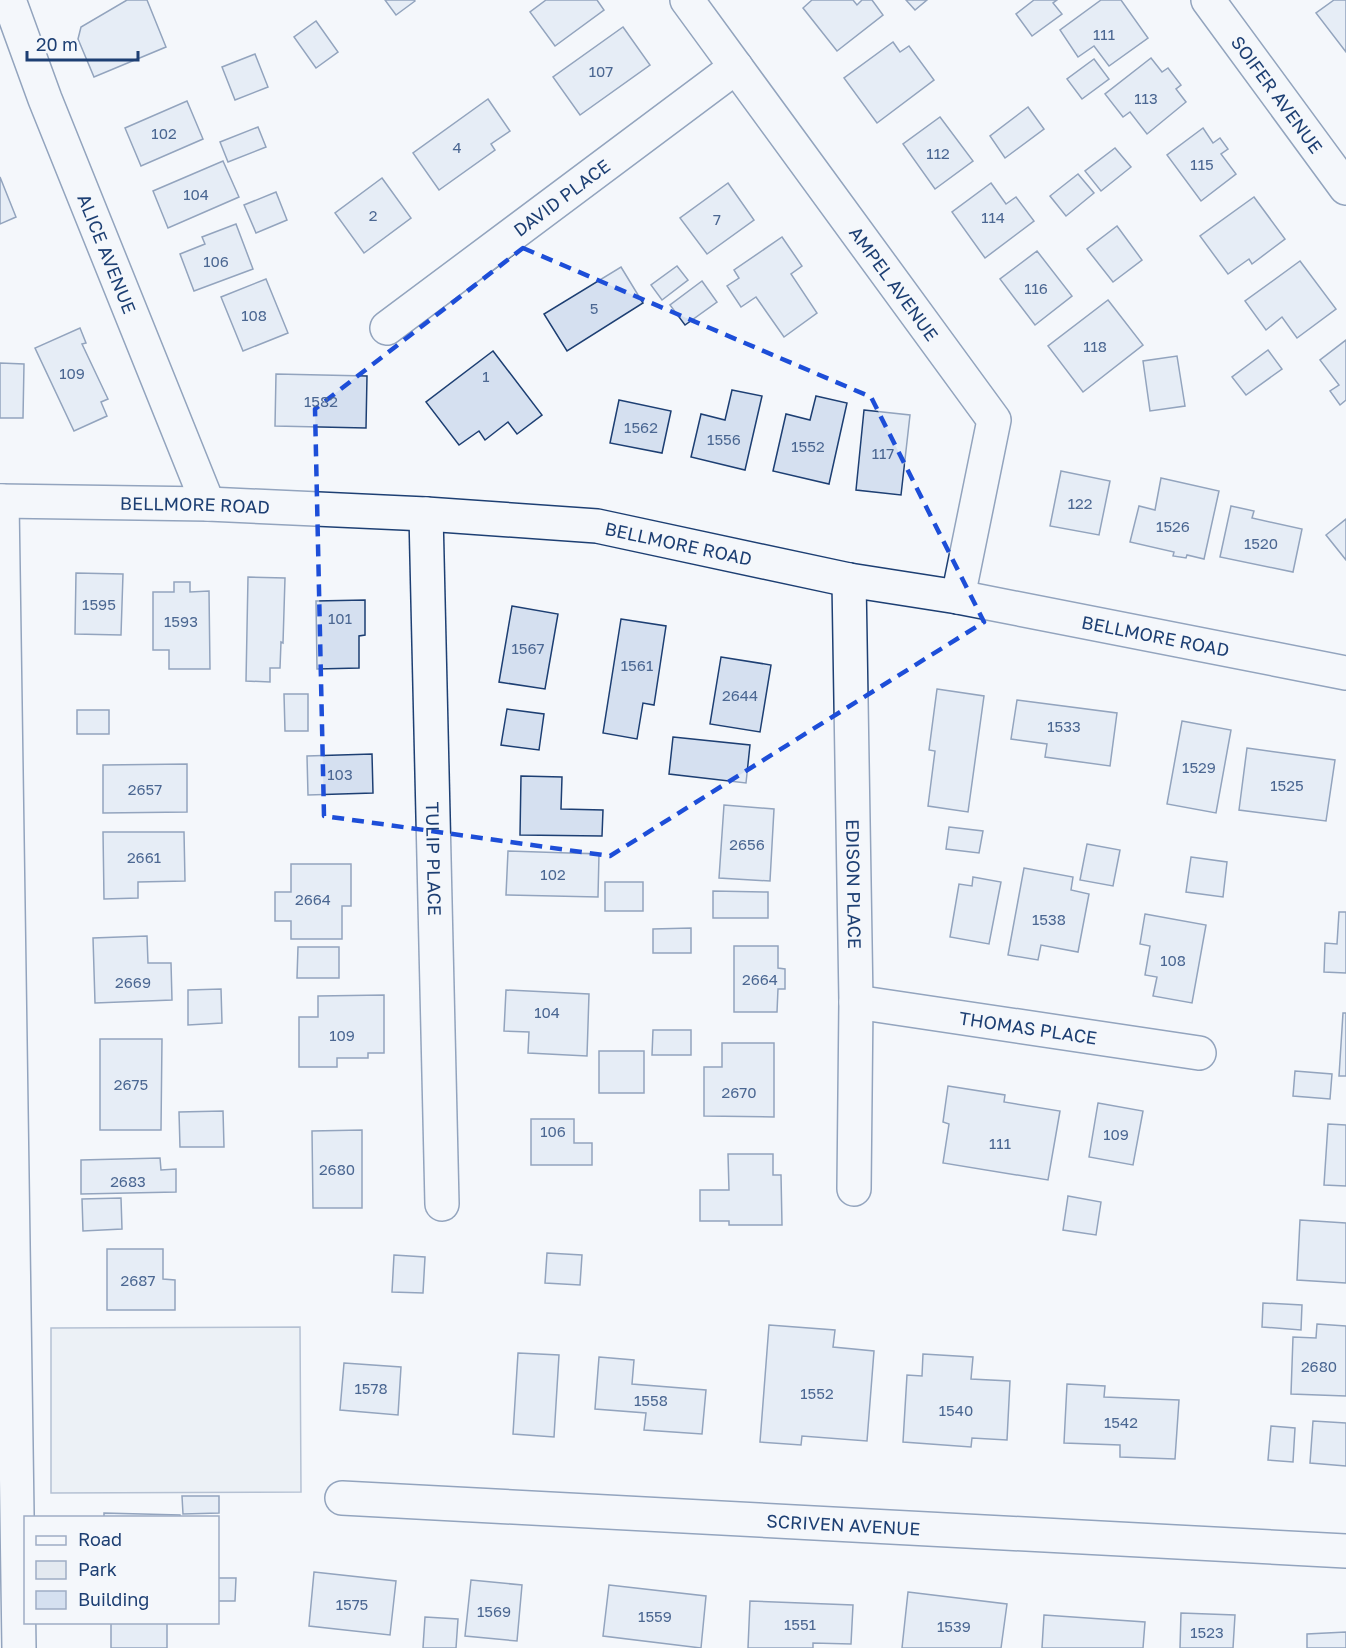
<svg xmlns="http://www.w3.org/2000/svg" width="1346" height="1648" font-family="'Golos Text',sans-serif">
  <rect width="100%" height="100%" fill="#f4f7fb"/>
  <path fill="#e3e9f0" stroke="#687fa3" stroke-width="1.5" d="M300 1327 301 1492 51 1493V1328Z"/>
  <g fill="#d5e0f0" stroke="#1d3f73" stroke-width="1.5">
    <path d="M127 0H147L166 47 94 77 78 39 81 27Z"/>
    <path d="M385 0H414L415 1 396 15Z"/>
    <path d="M546 0H597L604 10 555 46 530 12Z"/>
    <path d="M812 0H853L857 5 862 0H872L883 15 837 51 803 8Z"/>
    <path d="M906 0H927L915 10Z"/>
    <path d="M1034 0H1057L1053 3 1062 14 1032 36 1016 14Z"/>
    <path d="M1101 0H1121L1148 38 1109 66 1094 46 1078 57 1060 30Z"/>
    <path d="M1334 0H1346V52L1316 13Z"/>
    <path d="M316 21 338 52 316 68 294 37Z"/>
    <path d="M623 27 650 65 580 115 553 77Z"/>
    <path d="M893 42 900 52 909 46 934 80 877 123 844 78Z"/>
    <path d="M255 54 268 87 235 100 222 67Z"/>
    <path d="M1151 58 1162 72 1168 68 1181 85 1176 89 1186 102 1147 134 1130 112 1123 117 1105 94Z"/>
    <path d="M1094 59 1109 79 1082 99 1067 79Z"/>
    <path d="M488 99 510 131 491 144 495 150 439 190 413 153Z"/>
    <path d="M187 101 203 139 141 166 125 128Z"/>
    <path d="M1028 107 1044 129 1005 158 990 136Z"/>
    <path d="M940 117 973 161 935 189 903 144Z"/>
    <path d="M258 127 266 147 228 162 220 142Z"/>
    <path d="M1203 128 1213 143 1220 138 1228 149 1221 154 1236 174 1201 201 1167 155Z"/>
    <path d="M1115 148 1131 167 1101 191 1085 171Z"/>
    <path d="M223 161 239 197 168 228 153 191Z"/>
    <path d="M1078 174 1094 193 1066 216 1050 196Z"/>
    <path d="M0 177 16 217 0 224Z"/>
    <path d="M382 178 411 218 364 253 335 213Z"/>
    <path d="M728 183 754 220 707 254 680 218Z"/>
    <path d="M991 183 1006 204 1016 197 1034 221 985 258 952 212Z"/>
    <path d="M276 192 287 220 256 233 244 205Z"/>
    <path d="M1254 197 1285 239 1252 264 1249 259 1228 274 1200 236Z"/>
    <path d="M236 224 253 269 194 291 180 254 205 244 202 237Z"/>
    <path d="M1117 226 1142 260 1113 282 1087 249Z"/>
    <path d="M782 237 802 266 791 274 817 313 784 337 756 297 741 307 727 286 739 278 734 270Z"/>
    <path d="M1037 251 1072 296 1035 325 1000 279Z"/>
    <path d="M1300 261 1336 309 1297 338 1282 317 1266 330 1245 301Z"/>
    <path d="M677 266 688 280 662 300 651 285Z"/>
    <path d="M621 267 643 303 567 351 544 314Z"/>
    <path d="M266 279 288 333 243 351 221 297Z"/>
    <path d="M702 281 717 302 685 325 670 305Z"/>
    <path d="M1108 300 1143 345 1083 392 1048 346Z"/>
    <path d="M80 328 86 343 82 344 108 399 101 402 107 416 74 431 35 348Z"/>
    <path d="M1346 340V400L1340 405 1330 391 1339 385 1320 360Z"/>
    <path d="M1268 350 1282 369 1246 395 1232 377Z"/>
    <path d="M493 351 542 415 517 434 508 422 485 440 479 431 459 445 426 402Z"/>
    <path d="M1177 356 1185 406 1150 411 1143 361Z"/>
    <path d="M0 363 24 364 23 418H0Z"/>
    <path d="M276 374 367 376 366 428 275 426Z"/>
    <path d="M732 390 762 396 745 470 691 457 701 414 725 420Z"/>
    <path d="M816 396 847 403 829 484 773 471 786 414 810 420Z"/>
    <path d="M619 400 671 411 662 453 610 443Z"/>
    <path d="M864 410 910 415 901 495 856 490Z"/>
    <path d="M1061 471 1110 481 1099 535 1050 526Z"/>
    <path d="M1161 478 1219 491 1204 559 1187 555 1186 558 1173 556 1174 552 1130 542 1139 506 1155 510Z"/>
    <path d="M1231 506 1254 511 1252 518 1302 529 1293 572 1220 557Z"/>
    <path d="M1346 519V560L1326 535Z"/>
    <path d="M76 573 123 574 121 635 75 634Z"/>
    <path d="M248 577 285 578 283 643 281 642 280 668H270V682L246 681Z"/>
    <path d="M174 582H190V592L209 591 210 669H169V650H153V592H174Z"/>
    <path d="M365 600V635L359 636V668L317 669 316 601Z"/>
    <path d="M512 606 558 614 545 689 499 682Z"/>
    <path d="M621 619 666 626 654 705 643 703 637 739 603 733Z"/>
    <path d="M721 657 771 665 760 732 710 724Z"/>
    <path d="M937 689 984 696 968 812 928 806 935 751 929 750Z"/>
    <path d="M284 694H308V731H285Z"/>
    <path d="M1017 700 1117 713 1110 766 1045 757 1047 744 1011 739Z"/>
    <path d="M507 709 544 714 539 750 501 745Z"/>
    <rect x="77" y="710" width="32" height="24"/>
    <path d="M1182 721 1231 730 1216 813 1167 804Z"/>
    <path d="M673 737 750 745 746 783 669 774Z"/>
    <path d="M1247 748 1335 760 1326 821 1239 810Z"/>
    <path d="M372 754 373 793 308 795 307 756Z"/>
    <path d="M187 764V812L103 813V765Z"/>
    <path d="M521 776 562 777 561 809 603 810 602 836 520 835Z"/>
    <path d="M724 805 774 809 770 881 719 878Z"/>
    <path d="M949 827 983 831 979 853 946 849Z"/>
    <path d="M103 832H184L185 881 138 882V898L104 899Z"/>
    <path d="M1087 844 1120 850 1113 886 1080 880Z"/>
    <path d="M508 851 599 854 598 897 506 895Z"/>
    <path d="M1191 857 1227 862 1223 897 1186 892Z"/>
    <path d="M291 864H351V906H342V939H291V921H275V892H291Z"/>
    <path d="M1024 868 1073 877 1071 890 1089 894 1078 952 1041 945 1038 960 1008 955Z"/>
    <path d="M973 877 1001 882 989 944 950 937 959 884 972 886Z"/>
    <rect x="605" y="882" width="38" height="29"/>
    <path d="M713 891 768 892V918H713Z"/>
    <path d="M1339 912H1346V973L1324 972 1325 943 1337 944Z"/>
    <path d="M1145 914 1206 925 1192 1003 1153 996 1157 977 1145 975 1150 946 1140 944Z"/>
    <path d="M691 928V953H653V929Z"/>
    <path d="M147 936 148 963H171L172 1000 95 1003 93 938Z"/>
    <path d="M734 946H778V968L785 969V989H778L777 1012H734Z"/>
    <path d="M298 947H339V978H297Z"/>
    <path d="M221 989 222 1023 188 1025V990Z"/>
    <path d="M506 990 589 994 587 1056 528 1053 529 1032 504 1031Z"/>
    <path d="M384 995V1053H368V1058H337V1067H299V1017H318V996Z"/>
    <path d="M1343 1013H1346V1076H1339Z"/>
    <path d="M653 1030H691V1055H652Z"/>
    <path d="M100 1039H162L161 1130H100Z"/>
    <path d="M722 1043H774V1117L704 1116V1067H722Z"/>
    <rect x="599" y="1051" width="45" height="42"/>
    <path d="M1295 1071 1332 1074 1330 1099 1293 1096Z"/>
    <path d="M948 1086 1005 1095 1004 1102 1060 1111 1048 1180 943 1163 949 1124 943 1122Z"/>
    <path d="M1098 1103 1143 1111 1133 1165 1089 1157Z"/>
    <path d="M223 1111 224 1147H180L179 1112Z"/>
    <path d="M531 1119H574V1143H592V1165H531Z"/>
    <path d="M1328 1124 1346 1125V1186L1324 1185Z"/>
    <path d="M362 1130V1208H313L312 1131Z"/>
    <path d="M728 1154H773V1175H781L782 1225H729V1221H700V1190H729Z"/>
    <path d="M160 1158 161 1170 176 1169V1192L81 1194V1160Z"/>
    <path d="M1068 1196 1101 1202 1096 1235 1063 1230Z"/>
    <path d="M121 1198 122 1229 83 1231 82 1199Z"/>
    <path d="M1300 1220 1346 1223V1283L1297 1280Z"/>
    <path d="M107 1249H163V1279L175 1280V1310H107Z"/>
    <path d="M547 1253 582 1255 580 1285 545 1283Z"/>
    <path d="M394 1255 425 1257 423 1293 392 1292Z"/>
    <path d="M1263 1303 1302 1305 1301 1330 1262 1327Z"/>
    <path d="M1317 1324 1346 1326V1396L1291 1394 1293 1337 1316 1338Z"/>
    <path d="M769 1325 835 1330 833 1347 874 1351 867 1441 802 1436 801 1445 760 1442Z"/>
    <path d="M518 1353 559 1355 554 1437 513 1434Z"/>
    <path d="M923 1354 973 1357 971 1379 1010 1381 1007 1440 972 1438 971 1447 903 1442 907 1375 922 1376Z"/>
    <path d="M599 1357 634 1360 632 1384 706 1390 702 1434 644 1430 646 1413 595 1409Z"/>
    <path d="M344 1363 401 1367 398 1415 340 1410Z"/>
    <path d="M1067 1384 1105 1386 1104 1397 1179 1400 1175 1459 1120 1457V1445L1064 1443Z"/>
    <path d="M1313 1421 1346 1423V1466L1310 1463Z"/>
    <path d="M1271 1426 1295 1428 1293 1462 1268 1460Z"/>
    <path d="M182 1496H219V1513L183 1514Z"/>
    <path d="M104 1513 180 1515V1518H104Z"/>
    <path d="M314 1572 396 1581 390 1635 309 1626Z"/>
    <path d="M218 1578H236L235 1601H218Z"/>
    <path d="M471 1580 522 1585 517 1641 465 1636Z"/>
    <path d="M609 1585 706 1596 701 1648 603 1636Z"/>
    <path d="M908 1592 1007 1604 1001 1648H902Z"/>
    <path d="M750 1601 853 1605 851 1644 813 1643V1648H748Z"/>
    <path d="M1181 1613 1235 1615 1233 1648H1180Z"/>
    <path d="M1044 1615 1145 1622 1143 1648H1042Z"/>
    <path d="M425 1617 458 1619 456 1648H423Z"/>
    <rect x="111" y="1622" width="56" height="26"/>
    <path d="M1346 1632V1648H1307V1634Z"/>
  </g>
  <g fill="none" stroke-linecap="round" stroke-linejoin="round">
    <defs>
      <g id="street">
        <path id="s1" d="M9 0 45 99 208 504"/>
        <path id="s2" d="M687 0 994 420 958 597"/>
        <path id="s3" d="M1208 0 1346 188"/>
        <path id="s4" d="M387 328 736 67"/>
        <path d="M2 501 19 1648"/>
        <path id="s5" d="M426 514 442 1204"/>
        <path id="s6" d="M849 580 856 1002 854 1189"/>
        <path id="s7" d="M856 1002 1199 1053"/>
        <path id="s8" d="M342 1498 1346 1551"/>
      </g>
      <g id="secondary">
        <path id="s9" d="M0 501 208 504 426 514 597 526 849 580 958 597 1346 673"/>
      </g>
    </defs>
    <use href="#street" stroke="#1d3f73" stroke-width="36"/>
    <use href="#secondary" stroke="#1d3f73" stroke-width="36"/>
    <use href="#street" stroke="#f4f7fb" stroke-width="33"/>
    <use href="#secondary" stroke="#f4f7fb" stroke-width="33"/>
  </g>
  <path d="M0 0H1346V1648H0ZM523 248 871 397 984 622 610 856 324 816 315 409Z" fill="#f4f7fb" fill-opacity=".55" fill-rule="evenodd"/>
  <path fill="none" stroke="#1d4ed8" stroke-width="4.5" stroke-dasharray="12 8" stroke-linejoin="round" d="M523 248 871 397 984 622 610 856 324 816 315 409Z"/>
  <g text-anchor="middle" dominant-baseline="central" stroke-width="4.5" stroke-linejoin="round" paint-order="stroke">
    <g font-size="15" fill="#4b6792">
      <text x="1104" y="34">111</text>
      <text x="601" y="71">107</text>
      <text x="1146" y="98">113</text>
      <text x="164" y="133">102</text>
      <text x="457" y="147">4</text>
      <text x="938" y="153">112</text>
      <text x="1202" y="164">115</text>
      <text x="196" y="194">104</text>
      <text x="373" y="215">2</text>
      <text x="993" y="217">114</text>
      <text x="717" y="219">7</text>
      <text x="216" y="261">106</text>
      <text x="1036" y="288">116</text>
      <text x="594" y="308">5</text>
      <text x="254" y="315">108</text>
      <text x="1095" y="346">118</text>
      <text x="72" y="373">109</text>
      <text x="486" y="376">1</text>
      <text x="321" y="401">1582</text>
      <text x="641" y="427">1562</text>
      <text x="724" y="439">1556</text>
      <text x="808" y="446">1552</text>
      <text x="883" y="453">117</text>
      <text x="1080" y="503">122</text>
      <text x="1173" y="526">1526</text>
      <text x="1261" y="543">1520</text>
      <text x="99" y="604">1595</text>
      <text x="340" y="618">101</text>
      <text x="181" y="621">1593</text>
      <text x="528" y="648">1567</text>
      <text x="637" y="665">1561</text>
      <text x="740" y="695">2644</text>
      <text x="1064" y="726">1533</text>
      <text x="1199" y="767">1529</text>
      <text x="340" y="774">103</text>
      <text x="1287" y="785">1525</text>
      <text x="145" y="789">2657</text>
      <text x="747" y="844">2656</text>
      <text x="144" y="857">2661</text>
      <text x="553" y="874">102</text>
      <text x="313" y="899">2664</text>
      <text x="1049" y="919">1538</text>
      <text x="1173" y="960">108</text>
      <text x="760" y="979">2664</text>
      <text x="133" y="982">2669</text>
      <text x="547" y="1012">104</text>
      <text x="342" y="1035">109</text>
      <text x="131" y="1084">2675</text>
      <text x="739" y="1092">2670</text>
      <text x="553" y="1131">106</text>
      <text x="1116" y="1134">109</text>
      <text x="1000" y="1143">111</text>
      <text x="337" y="1169">2680</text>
      <text x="128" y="1181">2683</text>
      <text x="138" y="1280">2687</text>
      <text x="1319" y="1366">2680</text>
      <text x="371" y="1388">1578</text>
      <text x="817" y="1393">1552</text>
      <text x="651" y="1400">1558</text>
      <text x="956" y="1410">1540</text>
      <text x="1121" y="1422">1542</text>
      <text x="352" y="1604">1575</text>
      <text x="494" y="1611">1569</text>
      <text x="655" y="1616">1559</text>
      <text x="800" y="1624">1551</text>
      <text x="954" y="1626">1539</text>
      <text x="1207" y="1632">1523</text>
    </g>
    <g font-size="18" fill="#1d3f73" stroke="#f4f7fb">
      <text stroke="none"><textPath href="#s3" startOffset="117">SOIFER AVENUE</textPath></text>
      <text stroke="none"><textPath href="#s4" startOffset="218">DAVID PLACE</textPath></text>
      <text stroke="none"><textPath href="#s1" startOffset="272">ALICE AVENUE</textPath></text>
      <text stroke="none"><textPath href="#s2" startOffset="351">AMPEL AVENUE</textPath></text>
      <text stroke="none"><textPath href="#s9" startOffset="195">BELLMORE ROAD</textPath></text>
      <text stroke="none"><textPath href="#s9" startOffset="681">BELLMORE ROAD</textPath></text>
      <text stroke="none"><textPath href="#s9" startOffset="1167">BELLMORE ROAD</textPath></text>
      <text stroke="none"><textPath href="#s5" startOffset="345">TULIP PLACE</textPath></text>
      <text stroke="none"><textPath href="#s6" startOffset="304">EDISON PLACE</textPath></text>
      <text stroke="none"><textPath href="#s7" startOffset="174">THOMAS PLACE</textPath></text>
      <text stroke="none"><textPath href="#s8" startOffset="502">SCRIVEN AVENUE</textPath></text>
    </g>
  </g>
  <rect x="24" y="1516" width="195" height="108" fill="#f4f7fb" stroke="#9eadc5" stroke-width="1.5"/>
  <rect x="36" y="1536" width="30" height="9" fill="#f4f7fb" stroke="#9eadc5" stroke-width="1.5"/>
  <text x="78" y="1546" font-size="18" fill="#1d3f73">Road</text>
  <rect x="36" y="1561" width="30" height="18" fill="#e3e9f0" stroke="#9eadc5" stroke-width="1.5"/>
  <text x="78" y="1576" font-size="18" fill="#1d3f73">Park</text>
  <rect x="36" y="1591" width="30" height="18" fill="#d5e0f0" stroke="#9eadc5" stroke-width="1.5"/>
  <text x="78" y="1606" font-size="18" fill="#1d3f73">Building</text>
  <path d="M27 51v9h111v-9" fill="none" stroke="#1d3f73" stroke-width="3"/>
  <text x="36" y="51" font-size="18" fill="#1d3f73" stroke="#f4f7fb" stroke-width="4.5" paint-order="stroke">20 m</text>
</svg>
